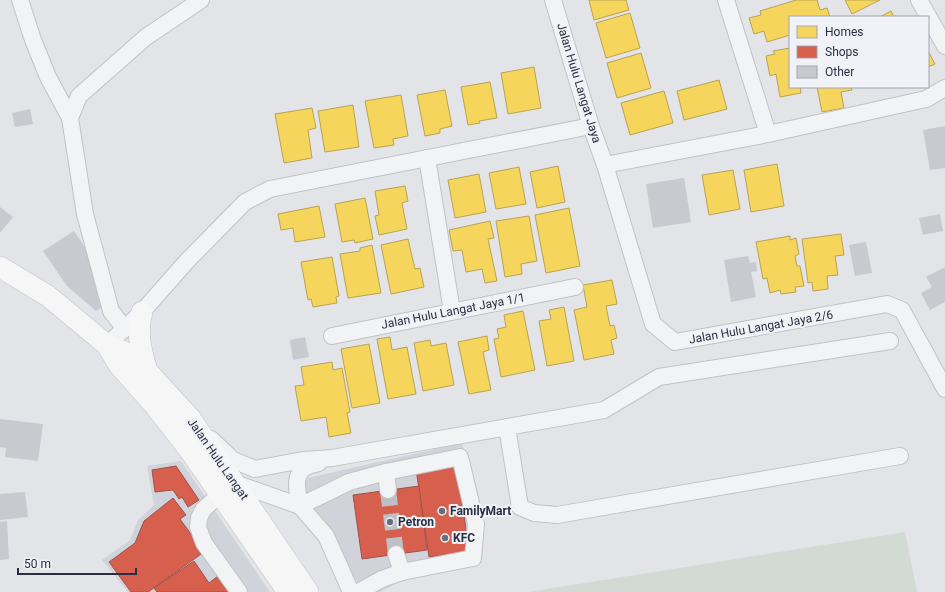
<svg xmlns="http://www.w3.org/2000/svg" width="945" height="592" font-family="Roboto,sans-serif">
  <rect width="100%" height="100%" fill="#e3e4e8"/>
  <g fill="#d1d3db">
    <path d="M462 443 482 527 478 563 407 578 380 592H364L290 482Z"/>
    <path d="M181 461 270 592H128L102 560 130 540 138 520 154 505 147 466Z"/>
  </g>
  <path fill="#d2dbd3" d="M905 532 917 592H528Z"/>
  <g fill="#f6d55c" stroke="#b8a354">
    <path d="M589 0H626L629 10 594 20Z"/>
    <path d="M796 0H817L820 10 827 8 830 17H790V35L767 42 764 31 754 34 749 18 761 15 760 11Z"/>
    <path d="M845 0H880L852 14Z"/>
    <path d="M891 11 894 17H880Z"/>
    <path d="M630 13 640 48 606 58 596 23Z"/>
    <path d="M790 48V87H800L801 93 780 97 776 74 770 76 766 56 775 54 773 51Z"/>
    <path d="M928 51 935 64 928 67Z"/>
    <path d="M641 53 651 88 617 98 607 63Z"/>
    <path d="M534 67 541 108 508 114 501 73Z"/>
    <path d="M719 80 727 109 684 120 677 91Z"/>
    <path d="M490 82 497 118 479 121 480 123 468 125 461 87Z"/>
    <path d="M817 87H851L852 90 841 92 844 108 822 112Z"/>
    <path d="M445 90 452 126 440 129V133L425 136 417 95Z"/>
    <path d="M664 91 673 123 630 135 621 103Z"/>
    <path d="M401 95 408 136 393 139 394 145 374 148 365 101Z"/>
    <path d="M353 105 359 147 325 152 318 111Z"/>
    <path d="M312 108 316 128 308 130 312 158 284 163 275 114Z"/>
    <path d="M777 164 784 206 751 212 744 170Z"/>
    <path d="M558 166 565 202 537 208 530 172Z"/>
    <path d="M519 167 526 204 496 209 489 173Z"/>
    <path d="M733 170 740 209 709 215 702 175Z"/>
    <path d="M479 174 486 212 455 218 448 180Z"/>
    <path d="M405 186 408 201 402 203 407 229 379 235 375 216 379 215 375 191Z"/>
    <path d="M365 198 373 239 355 243 354 240 342 242 335 204Z"/>
    <path d="M319 206 325 237 295 242 293 228 281 230 278 214Z"/>
    <path d="M569 208 580 266 546 273 535 215Z"/>
    <path d="M529 216 537 261 521 264 522 274 505 277 496 221Z"/>
    <path d="M490 221 494 238 488 239 497 281 485 283 482 269 466 272 462 250 453 251 449 230Z"/>
    <path d="M841 234 844 255 835 256 838 275 827 276 828 289 813 291 812 282 808 283 802 239Z"/>
    <path d="M790 236V240L796 238 799 254 795 256 797 266H800L804 286 795 287 796 292 781 294 780 290 770 293 767 278 763 279 756 242Z"/>
    <path d="M408 239 415 269 420 268 424 287 391 294 381 245Z"/>
    <path d="M372 245 381 293 348 298 340 254 360 251V248Z"/>
    <path d="M332 257 339 296 336 297 337 303 313 307 311 299 308 300 301 262Z"/>
    <path d="M612 280 617 304 606 306 610 326 614 325 617 338 611 340 614 354 584 360 574 310 587 307 583 285Z"/>
    <path d="M564 307 574 361 547 366 539 321 551 319 549 310Z"/>
    <path d="M523 311 535 370 501 377 494 339 499 338 497 329 506 327 504 315Z"/>
    <path d="M487 336 489 350 483 352 491 390 469 394 458 342Z"/>
    <path d="M390 337 392 350 407 347 416 394 388 399 377 339Z"/>
    <path d="M430 340 431 346 446 343 454 385 423 391 414 343Z"/>
    <path d="M369 344 380 403 352 408 341 349Z"/>
    <path d="M332 362 333 370 342 368 350 412 347 413 351 433 329 437 326 417 301 421 295 386 304 385 301 367Z"/>
  </g>
  <g fill="#d6604d" stroke="#a2514a">
    <path d="M457 463 469 552 429 557 416 469Z"/>
    <path d="M176 466 199 500 188 507 182 497 179 499 173 490 155 492 152 470Z"/>
    <path d="M419 486 427 550 362 559 353 495Z"/>
    <path d="M173 498 186 515 180 519 204 552 148 592 144 591 142 592H131L109 562 135 543 144 521Z"/>
    <path d="M194 561 209 583 218 576 229 592H157L154 588Z"/>
  </g>
  <g fill="#c9cacf">
    <path d="M30 109 33 124 15 127 12 113Z"/>
    <path d="M945 126V168L930 170 923 130Z"/>
    <path d="M684 178 691 222 653 228 646 184Z"/>
    <path d="M0 207 13 217 0 233Z"/>
    <path d="M940 214 943 231 923 235 919 218Z"/>
    <path d="M74 231 86 249 97 280 102 307 96 311 67 286 43 251Z"/>
    <path d="M866 242 872 273 855 276 849 245Z"/>
    <path d="M748 256 750 263 756 262 757 271 751 272 756 297 731 302 724 260Z"/>
    <path d="M945 267V302L930 310 921 293 932 287 926 277Z"/>
    <path d="M305 337 309 357 293 360 290 340Z"/>
    <path d="M0 419 43 424 38 461 5 457 6 448 0 447Z"/>
    <path d="M25 492 28 517 0 520V494Z"/>
    <path d="M7 521 9 559 0 560V522Z"/>
  </g>
  <g fill="none" stroke-linecap="round" stroke-linejoin="round">
    <path stroke="#bec0c7" stroke-width="16" stroke-dasharray="16 8" stroke-linecap="butt" d="M388 490 396 554"/>
    <defs>
      <g id="minor">
        <path d="M20 0 33 40 48 77 70 118"/>
        <path d="M553 0 591 126 605 165 653 324 675 342 887 304 902 310 945 389"/>
        <path d="M726 0 768 134"/>
        <path d="M919 0 945 46"/>
        <path d="M427 158 452 311"/>
        <path d="M605 165 768 134 926 99 945 88"/>
        <path d="M125 329 111 311 85 214 70 118 79 96 146 37 201 0"/>
        <path d="M332 336 575 287"/>
        <path d="M107 345 142 312 187 261 245 202 270 189 591 126"/>
        <path d="M507 427 520 507 534 513 557 515 900 456"/>
        <path d="M211 439 233 460 255 469 303 460 332 458 604 410 659 377 890 341"/>
        <path d="M319 463C315 464 310 465 306 467 292 474 298 494 300 506L349 482 386 472 460 457 476 524 473 558 402 572 382 579 358 592"/>
        <path d="M386 472 388 490"/>
        <path d="M235 483 300 506 326 536 351 592"/>
        <path d="M221 493 203 510 199 518 198 527 204 543 239 592"/>
        <path d="M396 554 402 572"/>
      </g>
      <g id="major">
        <path d="M0 267 48 296 107 345 119 365 156 407 191 452 288 592"/>
        <path d="M142 312C136 334 141 350 147 371"/>
        <path d="M107 345 128 354 147 371 190 418 308 592"/>
      </g>
    </defs>
    <use href="#minor" stroke="#c1c2c6" stroke-width="18"/>
    <use href="#major" stroke="#bfc1c6" stroke-width="22"/>
    <use href="#minor" stroke="#f2f3f5" stroke-width="16"/>
    <use href="#major" stroke="#f6f6f7" stroke-width="21"/>
  </g>
  <g fill="#6a6e7c" stroke="#f1f2f7" stroke-width="1.5">
    <circle cx="442" cy="511" r="4"/>
    <circle cx="390" cy="522" r="4"/>
    <circle cx="445" cy="538" r="4"/>
  </g>
  <g text-anchor="middle" dominant-baseline="central" stroke-width="4" stroke-linejoin="round" paint-order="stroke">
    <g font-size="12" fill="#292e42" stroke="#f1f2f7">
      <text transform="translate(579 83) rotate(73)">Jalan Hulu Langat Jaya</text>
      <text transform="translate(453 311) rotate(-11)">Jalan Hulu Langat Jaya 1/1</text>
      <text transform="translate(761 327) rotate(-10)">Jalan Hulu Langat Jaya 2/6</text>
      <text transform="translate(218 459) rotate(55)">Jalan Hulu Langat</text>
    </g>
    <g font-size="12" font-weight="bold" fill="#292e42" stroke="#f1f2f7" text-anchor="start">
      <text x="450" y="511">FamilyMart</text>
      <text x="398" y="522">Petron</text>
      <text x="453" y="538">KFC</text>
    </g>
  </g>
  <rect x="789" y="16" width="140" height="72" fill="#f1f2f7" stroke="#a1a4af"/>
  <rect x="797" y="26" width="20" height="12" fill="#f6d55c" stroke="#a1a4af"/>
  <text x="825" y="36" font-size="12" fill="#292e42">Homes</text>
  <rect x="797" y="46" width="20" height="12" fill="#d6604d" stroke="#a1a4af"/>
  <text x="825" y="56" font-size="12" fill="#292e42">Shops</text>
  <rect x="797" y="66" width="20" height="12" fill="#c9cacf" stroke="#a1a4af"/>
  <text x="825" y="76" font-size="12" fill="#292e42">Other</text>
  <path d="M18 568v6h118v-6" fill="none" stroke="#292e42" stroke-width="2"/>
  <text x="24" y="568" font-size="12" fill="#292e42" stroke="#f1f2f7" stroke-width="3" paint-order="stroke">50 m</text>
</svg>
